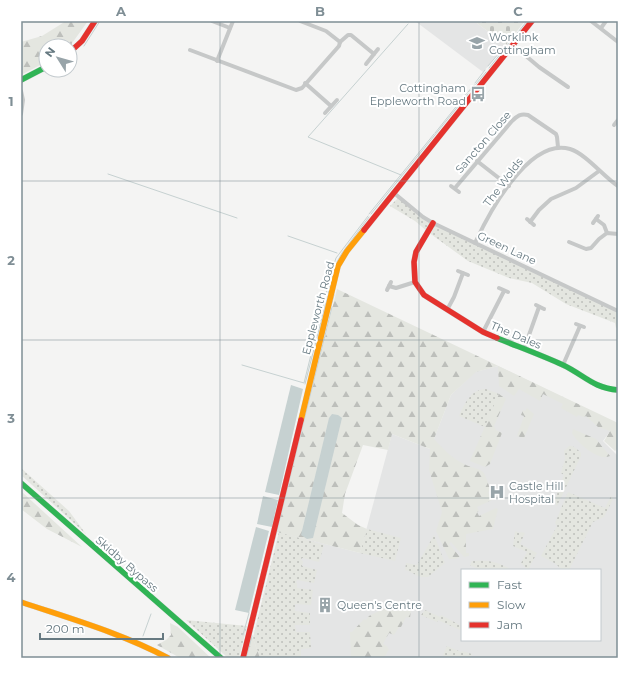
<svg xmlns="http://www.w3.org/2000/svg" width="639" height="679" font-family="Montserrat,sans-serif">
  <defs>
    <pattern id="grass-dots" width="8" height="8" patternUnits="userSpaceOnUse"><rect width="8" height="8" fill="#e4e6e0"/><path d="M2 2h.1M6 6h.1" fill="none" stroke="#bdbfbb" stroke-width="1.8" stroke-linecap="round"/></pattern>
    <pattern id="forest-firs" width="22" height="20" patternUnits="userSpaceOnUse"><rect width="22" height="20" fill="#e4e6e0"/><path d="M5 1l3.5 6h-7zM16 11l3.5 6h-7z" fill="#bdbfbb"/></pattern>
    <pattern id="cemetery-stones" width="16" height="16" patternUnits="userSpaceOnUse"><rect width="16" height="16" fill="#e4e6e0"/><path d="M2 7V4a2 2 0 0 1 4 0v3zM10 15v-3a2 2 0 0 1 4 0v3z" fill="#bdbfbb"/></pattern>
  </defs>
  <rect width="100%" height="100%" fill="#f4f4f3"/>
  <g fill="#e4e5e5" fill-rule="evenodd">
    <path d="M415 21H474L506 45 483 72Z"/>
    <path d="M498 366 616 423 603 441 618 456V658H260L253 638 279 532 360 553 392 434 430 449 451 395 475 372ZM462 570H600V640H462Z"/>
  </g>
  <g fill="url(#grass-dots)">
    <path d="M399 197 423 217 618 311V327L616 328 615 323 566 304 532 283 509 278 468 261 428 232 415 221 390 206Z"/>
    <path d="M486 389 499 394 485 427 459 416C465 403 471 389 486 389Z"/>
    <path d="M569 446C573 445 578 450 581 453V456L557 506 556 505 555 499 564 475 561 473 565 459 564 451Z"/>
    <path d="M21 468 69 511 86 534 21 475Z"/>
    <path d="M568 492 605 508 611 496 613 499 604 517 593 522 569 570H562L556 564 541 556 557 526 555 523Z"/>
    <path d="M367 529 401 538 395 561 360 553Z"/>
    <path d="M515 531 520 533 521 532 525 533 520 544 537 553 528 570 521 563 527 552 513 546Z"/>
    <path d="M279 532 324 545 319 562 302 558 301 560 303 561 302 566 317 570 314 583 297 580 296 583H297V588L313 590 311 605 295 604V611L310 613V625H295V628H296V632H310L311 648 301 649V657L311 656V658H260L253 638Z"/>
    <path d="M434 535 445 563 428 577C416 578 414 572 405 570L406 563 417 565Z"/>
    <path d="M472 561C485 559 501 562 511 570H480L470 565Z"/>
    <path d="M425 610 440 617 441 615 458 624 461 627 460 630 438 620 437 622 421 615Z"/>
    <path d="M186 620 247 626 239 658H228Z"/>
    <path d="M447 646 461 652 462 651 472 654 470 658H447L443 655Z"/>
  </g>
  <g fill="url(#forest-firs)">
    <path d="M66 21H88L70 46H46V62L21 75V42L42 36Z"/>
    <path d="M337 289 618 423V448L615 451 604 441 610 431 598 427 586 416 584 417 578 415 577 417 561 408 563 404 543 394 540 401 519 389 514 396 499 386 498 366 476 372 451 395 434 439C443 449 454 460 466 465 472 468 479 468 484 473 487 478 488 485 491 491L488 492 492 500 477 507 479 511 477 512 479 516 496 508 498 509 493 529 466 534V553H469V556L464 557 451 542 449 544 460 557 455 559H449L436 531 442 512 429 470 430 449 392 434 388 450 363 445 345 494 342 513 358 525 367 529 360 553 277 532Z"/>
    <path d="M499 394 506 399 494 426 496 430 502 433 490 464 485 467 470 461Z"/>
    <path d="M527 408 534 414 524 438 517 436 524 416 521 415 523 410 525 411Z"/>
    <path d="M573 429 596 439 610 456C599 462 577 443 572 433Z"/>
    <path d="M21 491 22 492 82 547 47 529 21 509Z"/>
    <path d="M399 601 411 609 410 618 406 617 401 627H399L394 635 389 633 383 644 388 647 387 648 389 649 384 658H351L350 632H352L364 619 366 620 369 616Z"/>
    <path d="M170 623 178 627 211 658H180L157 645 166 640 171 635Z"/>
    <path d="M251 636 253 638 260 658H246Z"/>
  </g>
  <path fill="url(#cemetery-stones)" d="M474 21H525L506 45Z"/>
  <g fill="#c6d1d1">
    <path d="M291 385 303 389 279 495 265 492Z"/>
    <path d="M332 414 338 415 342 418 313 538 307 539 301 535 329 418Z"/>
    <path d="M263 496 278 500 272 527 257 524Z"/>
    <path d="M256 527 269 531 249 613 235 610Z"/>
  </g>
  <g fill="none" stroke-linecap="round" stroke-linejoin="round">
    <g stroke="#c6d1d1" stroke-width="1">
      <path d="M84 46 100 21"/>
      <path d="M488 66 500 52"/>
      <path d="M489 68 527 21"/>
      <path d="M475 83 485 70"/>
      <path d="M476 84 486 72"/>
      <path d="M470 91 475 85"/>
      <path d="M468 92 474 85"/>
      <path d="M435 133 467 93"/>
      <path d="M108 174 237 218"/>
      <path d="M401 175 308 137 408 24"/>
      <path d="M369 214 434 134"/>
      <path d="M371 214 468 94"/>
      <path d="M288 236 337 253"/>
      <path d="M337 262 342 253 369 217"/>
      <path d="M327 286 336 258 368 216"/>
      <path d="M331 306 334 295"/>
      <path d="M242 365 304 383 327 290"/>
      <path d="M305 384 334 271"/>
      <path d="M243 635 249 613"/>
      <path d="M143 636 151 614"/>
      <path d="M251 636 332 307"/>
      <path d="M246 658 252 636"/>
    </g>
    <defs>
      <g id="fast">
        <path d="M21 80 46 67"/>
        <path d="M497 338C519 347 541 355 563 365 584 375 593 388 618 390"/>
        <path d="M21 483 221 658"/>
      </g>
      <g id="slow">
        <path d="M301 420 338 266 347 251 364 230"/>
        <path d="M21 602C71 619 121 633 168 658"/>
      </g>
      <g id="jam">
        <path d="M70 52 82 41 95 21"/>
        <path d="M433 223 416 252 414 262 415 282 424 295 483 332 497 338"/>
        <path d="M364 230 532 21"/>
        <path d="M243 658 301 420"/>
      </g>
    </defs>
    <use href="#fast" stroke="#d1d2d2" stroke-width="6"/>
    <use href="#slow" stroke="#d1d2d2" stroke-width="6"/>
    <use href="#jam" stroke="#d1d2d2" stroke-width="6"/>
    <g stroke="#c6c8c8" stroke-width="4">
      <path d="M212 21 230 28"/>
      <path d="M300 21 326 31 340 42"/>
      <path d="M591 21 618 42"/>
      <path d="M601 28 606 21"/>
      <path d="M340 42 348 35H351L374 54"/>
      <path d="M513 45 539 67 568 87"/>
      <path d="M190 50 296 90 302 88 339 46 340 42"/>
      <path d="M217 61 233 21"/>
      <path d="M366 64 378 49"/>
      <path d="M305 83 331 106"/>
      <path d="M21 91 23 100 21 114"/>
      <path d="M325 113 337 100"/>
      <path d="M614 125 618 120"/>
      <path d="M477 161 509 186"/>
      <path d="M451 186 459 192"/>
      <path d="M455 188 512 121C517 116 521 113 528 115L556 134 557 137 558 147"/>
      <path d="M394 193 423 217 433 223 618 311"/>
      <path d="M527 219 534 225"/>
      <path d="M596 219 604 225 607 233"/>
      <path d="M530 222 539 210 551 199 576 188 599 171"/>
      <path d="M593 223 598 216"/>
      <path d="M569 242 586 249 591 248 599 239 607 233 618 234"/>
      <path d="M475 243C489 213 529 137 570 149 586 154 603 176 618 186"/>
      <path d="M458 271 468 275"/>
      <path d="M389 286 396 288 415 282"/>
      <path d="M499 288 508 292"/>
      <path d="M387 290 391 282"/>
      <path d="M536 305 544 309"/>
      <path d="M447 310 454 297 463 273"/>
      <path d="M576 324 584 327"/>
      <path d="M483 332 504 291"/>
      <path d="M524 349 539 307"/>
      <path d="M563 365 580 326"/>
    </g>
    <use href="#fast" stroke="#30b455" stroke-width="5.5"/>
    <use href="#slow" stroke="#ff9f0a" stroke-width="5.5"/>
    <use href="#jam" stroke="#e5322d" stroke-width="5.5"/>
  </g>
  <path fill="none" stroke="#7f8e95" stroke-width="1" stroke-opacity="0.55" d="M220 21V658M419 21V658M21 181H618M21 340H618M21 498H618"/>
  <defs>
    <symbol id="university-bare" viewBox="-9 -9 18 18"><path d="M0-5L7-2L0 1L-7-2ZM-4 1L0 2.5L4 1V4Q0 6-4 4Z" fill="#98a4a9" stroke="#fff" stroke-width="2.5" paint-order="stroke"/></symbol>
    <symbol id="bus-bare" viewBox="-9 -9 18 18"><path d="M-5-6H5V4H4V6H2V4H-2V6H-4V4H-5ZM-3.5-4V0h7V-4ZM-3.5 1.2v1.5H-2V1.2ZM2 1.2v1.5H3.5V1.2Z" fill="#98a4a9" stroke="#fff" stroke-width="2.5" paint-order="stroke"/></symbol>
    <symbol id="hospital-bare" viewBox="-9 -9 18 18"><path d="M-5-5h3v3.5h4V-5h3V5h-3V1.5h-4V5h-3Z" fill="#98a4a9" stroke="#fff" stroke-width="2.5" paint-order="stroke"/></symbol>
    <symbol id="building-bare" viewBox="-9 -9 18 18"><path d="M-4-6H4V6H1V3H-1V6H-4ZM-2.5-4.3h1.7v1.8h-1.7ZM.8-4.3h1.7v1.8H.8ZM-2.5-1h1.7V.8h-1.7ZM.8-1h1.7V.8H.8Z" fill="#98a4a9" stroke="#fff" stroke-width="2.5" paint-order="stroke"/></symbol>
  </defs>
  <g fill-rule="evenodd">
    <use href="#university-bare" x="466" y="32" width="22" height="22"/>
    <use href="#bus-bare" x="467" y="83" width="22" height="22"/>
    <use href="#hospital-bare" x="486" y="481" width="22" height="22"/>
    <use href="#building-bare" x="314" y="594" width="22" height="22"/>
  </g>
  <g text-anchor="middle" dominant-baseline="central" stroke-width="4" stroke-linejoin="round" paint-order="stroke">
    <g font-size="11" fill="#667981" stroke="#fff" text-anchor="start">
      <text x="489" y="37">Worklink<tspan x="489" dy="13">Cottingham</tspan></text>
      <text x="466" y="88" text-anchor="end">Cottingham<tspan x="466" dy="13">Eppleworth Road</tspan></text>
      <text x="509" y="486">Castle Hill<tspan x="509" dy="13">Hospital</tspan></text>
      <text x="337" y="605">Queen's Centre</text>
    </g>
    <g font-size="11" fill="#667981" stroke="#fff">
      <text transform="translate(483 142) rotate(-49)">Sancton Close</text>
      <text transform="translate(503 182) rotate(-53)">The Wolds</text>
      <text transform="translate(507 248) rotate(25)">Green Lane</text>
      <text transform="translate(318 308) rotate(-75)">Eppleworth Road</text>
      <text transform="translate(516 335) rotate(23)">The Dales</text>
      <text transform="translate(127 564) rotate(41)">Skidby Bypass</text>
    </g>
  </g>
  <rect width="639" height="679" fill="none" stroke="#ffffff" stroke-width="44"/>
  <rect x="461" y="569" width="140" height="72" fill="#ffffff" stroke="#c2c9cd"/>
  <rect x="469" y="582" width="20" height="6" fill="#30b455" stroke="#c2c9cd"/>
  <text x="497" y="589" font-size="12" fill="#667981">Fast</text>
  <rect x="469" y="602" width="20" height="6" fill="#ff9f0a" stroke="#c2c9cd"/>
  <text x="497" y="609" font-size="12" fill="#667981">Slow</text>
  <rect x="469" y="622" width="20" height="6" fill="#e5322d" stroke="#c2c9cd"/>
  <text x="497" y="629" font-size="12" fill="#667981">Jam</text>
  <g transform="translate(58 58) rotate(307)"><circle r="19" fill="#ffffff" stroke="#c2c9cd"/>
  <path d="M0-3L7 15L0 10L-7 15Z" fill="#98a4a9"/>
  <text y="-6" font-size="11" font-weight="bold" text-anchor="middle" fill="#667981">N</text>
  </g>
  <path d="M40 633v6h123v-6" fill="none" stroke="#667981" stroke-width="2"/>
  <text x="46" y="633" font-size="12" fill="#667981" stroke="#ffffff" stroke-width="3" paint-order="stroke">200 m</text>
  <rect x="22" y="22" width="595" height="635" fill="none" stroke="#7f8e95" stroke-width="1.5"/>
  <g font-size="13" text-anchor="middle" font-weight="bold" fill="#7f8e95">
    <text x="121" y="16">A</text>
    <text x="320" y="16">B</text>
    <text x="518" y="16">C</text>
    <text x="11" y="106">1</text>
    <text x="11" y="265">2</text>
    <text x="11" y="423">3</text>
    <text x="11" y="582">4</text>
  </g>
</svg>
